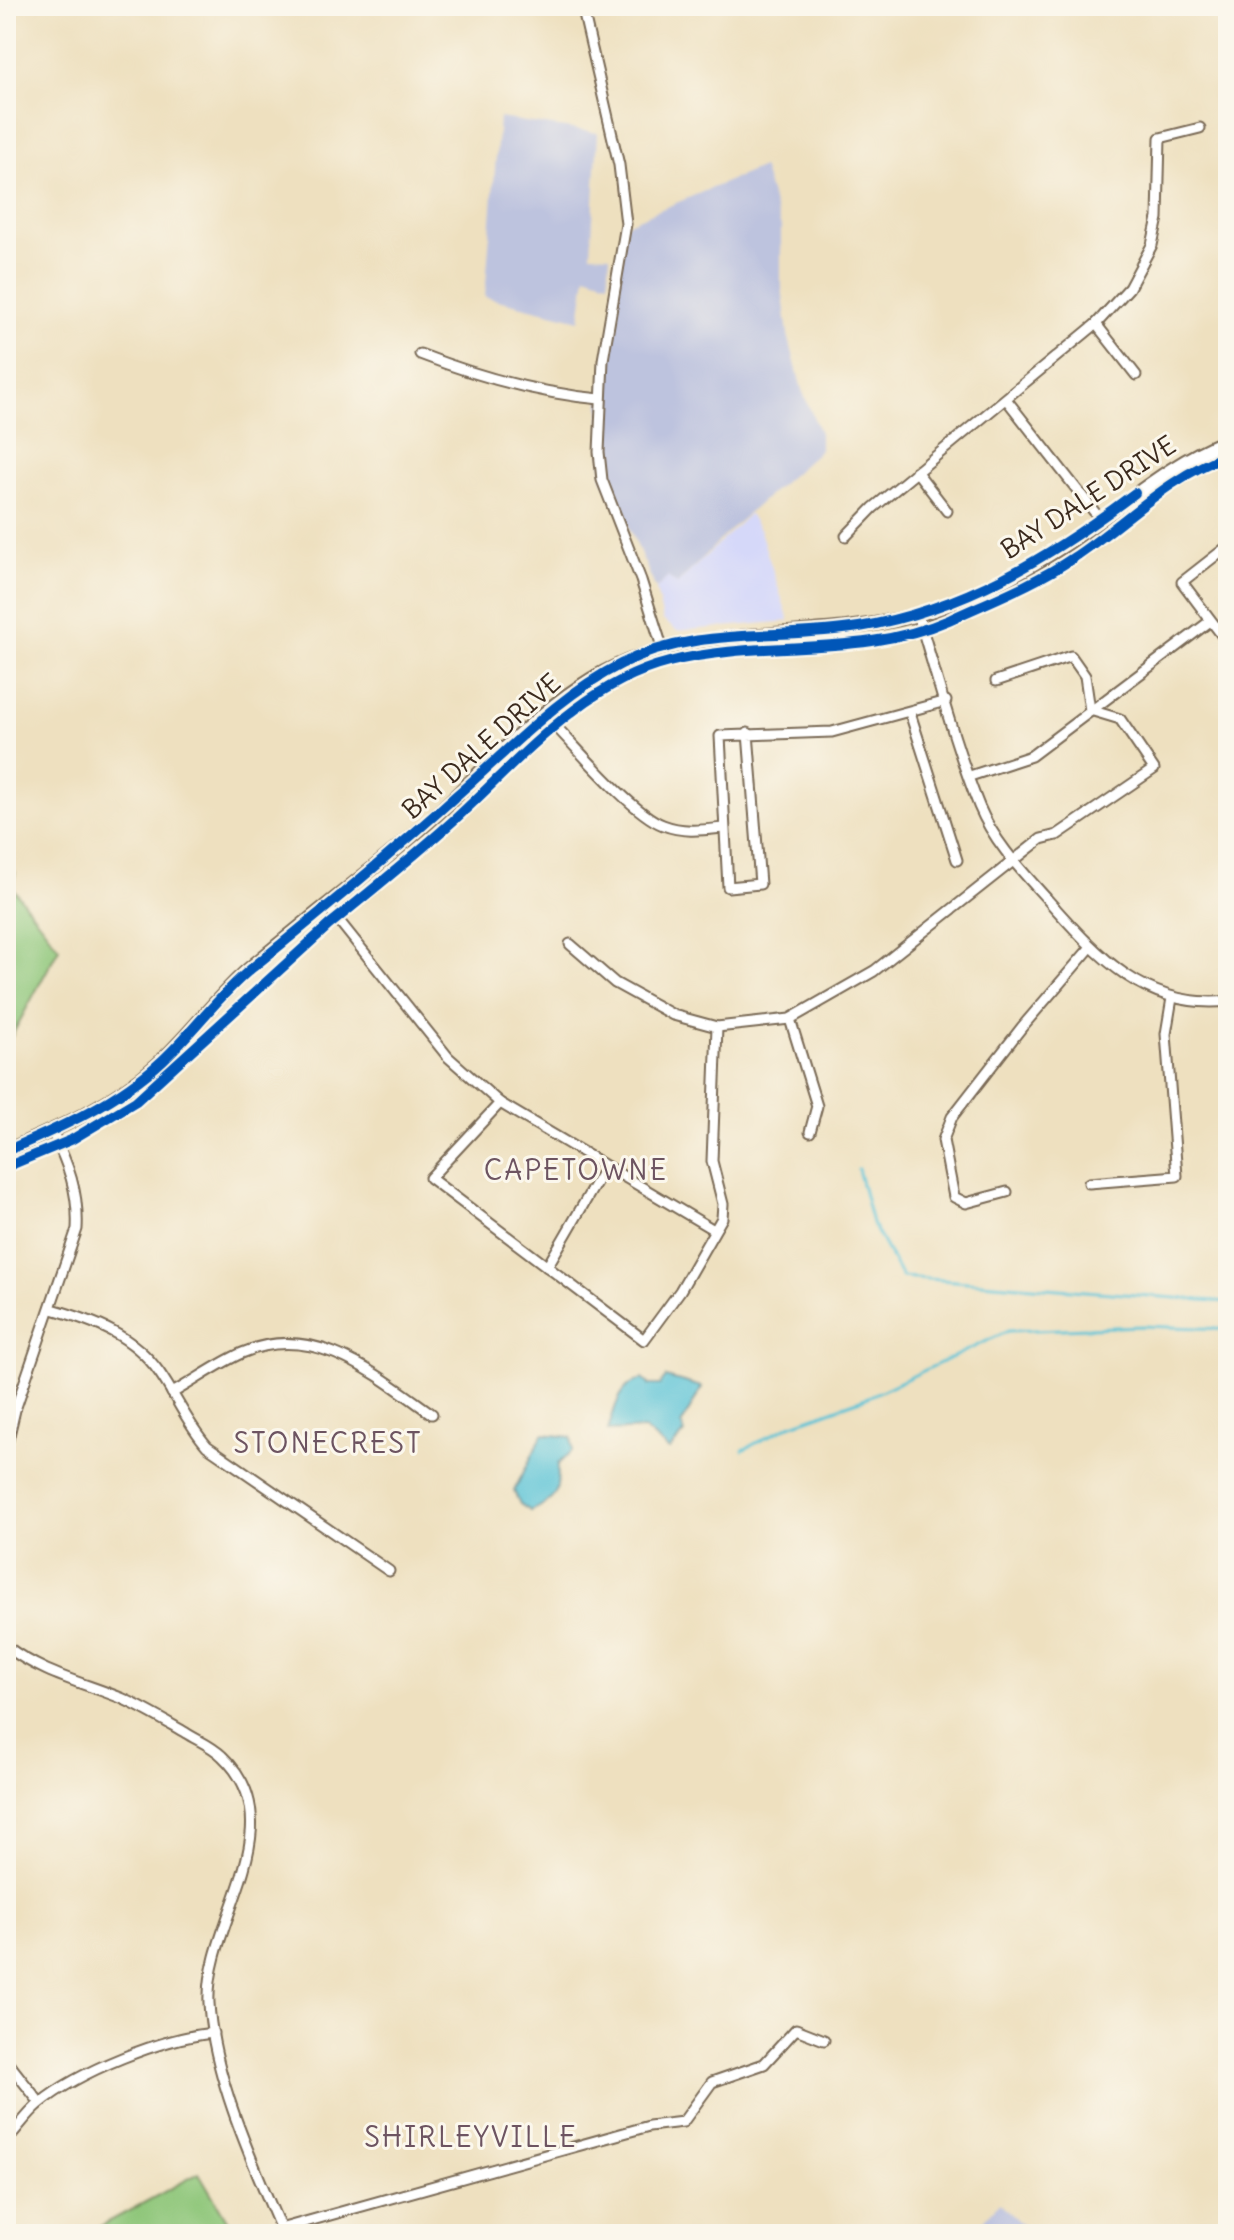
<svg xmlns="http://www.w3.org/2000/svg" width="1234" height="2240" font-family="Delius,sans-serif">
  <rect width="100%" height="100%" fill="#fbf7ec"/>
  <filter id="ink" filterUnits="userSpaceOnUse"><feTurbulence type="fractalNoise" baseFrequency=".0125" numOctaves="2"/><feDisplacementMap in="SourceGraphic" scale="16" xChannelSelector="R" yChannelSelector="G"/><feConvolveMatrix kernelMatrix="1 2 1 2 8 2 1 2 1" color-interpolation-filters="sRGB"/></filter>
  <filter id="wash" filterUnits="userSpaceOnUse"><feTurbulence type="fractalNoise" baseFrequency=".006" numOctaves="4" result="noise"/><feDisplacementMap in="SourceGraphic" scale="32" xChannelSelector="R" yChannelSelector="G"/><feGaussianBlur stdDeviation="1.8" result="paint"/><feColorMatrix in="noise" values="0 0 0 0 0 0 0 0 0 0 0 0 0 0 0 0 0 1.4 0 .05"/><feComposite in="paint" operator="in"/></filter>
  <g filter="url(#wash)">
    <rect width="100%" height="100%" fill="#eee0bf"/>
    <path fill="#d5d8f9" d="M749 514 760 531 789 621 677 631 663 620 656 589 668 577 677 584Z"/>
    <g fill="#bdc3de">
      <path d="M499 118 598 133 591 254 610 255 608 282 586 275 580 320 485 297Z"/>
      <path d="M762 167 781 227V279L788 335 802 390 820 433V450L734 526 677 584 668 577 656 589 620 506 602 480 600 399 626 224Z"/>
      <path d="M999 2203 1032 2234H971Z"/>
    </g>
    <g fill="#8ec679" stroke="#64784c" stroke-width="2">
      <path d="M6 871 15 872 12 887 59 948 8 1043Z"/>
      <path d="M199 2173 235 2234H86Z"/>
    </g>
    <g fill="#59c2d6" stroke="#4a767a" stroke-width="2">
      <path d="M666 1377 702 1387 681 1425 685 1433 669 1450 644 1429 608 1431C614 1411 619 1383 643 1379L650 1385H660Z"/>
      <path d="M543 1434 571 1437 573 1450 558 1464C557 1493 560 1498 531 1511L520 1504 514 1491Z"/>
    </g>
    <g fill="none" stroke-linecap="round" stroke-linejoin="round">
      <g stroke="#59c2d6" stroke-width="3">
        <path d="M858 1169 872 1223 902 1277 1228 1302"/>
        <path d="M743 1450 790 1425 866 1398 1008 1331 1142 1326 1228 1329"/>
      </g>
    </g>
  </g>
  <g filter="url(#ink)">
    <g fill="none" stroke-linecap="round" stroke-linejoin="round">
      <defs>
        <g id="minor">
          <path d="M582 6 619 165 626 224 603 360 599 452 602 480 641 580 662 647"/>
          <path d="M1096 324 1136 375"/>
          <path d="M420 354C479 377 537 393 600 399"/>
          <path d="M1006 399 1100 519"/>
          <path d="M916 471 947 511"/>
          <path d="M846 536 873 508 1096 324 1129 288 1152 245 1158 218 1160 138 1200 128"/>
          <path d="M1228 546 1182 582 1228 643"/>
          <path d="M918 615C937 677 955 746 979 806 994 842 1021 870 1047 899 1097 955 1145 1010 1228 1001"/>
          <path d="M996 681 1071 656 1085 676 1090 710"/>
          <path d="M910 713 957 860"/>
          <path d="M545 715C571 741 631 813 663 825 684 833 703 830 724 828"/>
          <path d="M748 733 760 884 728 887 720 736 832 732 946 701"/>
          <path d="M970 776 1031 756 1209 622"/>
          <path d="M328 907 448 1057 500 1103 714 1230"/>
          <path d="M570 944 615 983 673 1015 717 1027 790 1019 874 971 1041 839 1057 835 1154 769 1120 719 1090 710"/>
          <path d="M790 1019 817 1106 810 1132"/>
          <path d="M500 1103 430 1178 644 1340 680 1291 722 1218 723 1204 712 1161 717 1027"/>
          <path d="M1089 1183 1177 1176 1166 1034 1172 998"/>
          <path d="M1007 1192 966 1203 954 1197 943 1140 952 1117 1022 1027 1090 948"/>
          <path d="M547 1267 605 1167"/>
          <path d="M52 1309C94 1321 133 1335 159 1372 176 1396 187 1423 207 1446L389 1571"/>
          <path d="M172 1393C196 1380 217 1364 242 1353 314 1321 377 1375 432 1414"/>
          <path d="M6 1448 15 1410 77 1229C79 1192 68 1164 52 1131"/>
          <path d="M6 1646C41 1673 81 1682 121 1698 144 1708 165 1721 186 1733 197 1740 212 1746 222 1756 297 1826 205 1922 209 2003 213 2077 254 2166 283 2234"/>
          <path d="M6 2060 40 2103"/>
          <path d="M6 2141C17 2129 27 2114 39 2104 79 2071 162 2038 213 2033"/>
          <path d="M280 2229 649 2126 683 2122 712 2082 764 2064 796 2029 824 2040"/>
        </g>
        <path id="tertiary" d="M6 1151C59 1128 114 1104 157 1065 190 1035 215 999 248 970 307 919 370 873 428 822 478 777 525 723 581 686 684 617 798 646 912 616 964 603 1018 575 1063 546 1120 510 1165 465 1228 440"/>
      </defs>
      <use href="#minor" stroke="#7a6a56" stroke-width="13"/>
      <use href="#tertiary" stroke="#7a6a56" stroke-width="16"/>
      <use href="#minor" stroke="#fff" stroke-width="9"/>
      <use href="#tertiary" stroke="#fff" stroke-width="12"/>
      <defs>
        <g id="cycleway">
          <path d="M6 1151C62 1127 118 1102 163 1060 194 1031 219 995 252 968 322 911 391 855 458 794 511 748 558 696 621 664 696 626 779 640 859 627 963 610 1052 556 1135 493"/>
          <path d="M6 1167 71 1140 136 1101 329 925C370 892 413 857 453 821 518 762 581 684 669 662 761 638 860 659 949 620 990 601 1035 584 1073 558 1126 523 1167 477 1228 455"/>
        </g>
      </defs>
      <use href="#cycleway" stroke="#fbf7ec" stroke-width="15"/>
      <use href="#cycleway" stroke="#0057b8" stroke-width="10"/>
    </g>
  </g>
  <g text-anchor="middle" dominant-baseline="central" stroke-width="6" stroke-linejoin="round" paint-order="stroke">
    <g font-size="26" fill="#3b2a1e" stroke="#fbf7ec">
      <text transform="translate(1088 497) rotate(-33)">BAY DALE DRIVE</text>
      <text transform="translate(481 746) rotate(-42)">BAY DALE DRIVE</text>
    </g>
    <g font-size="28" letter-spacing="2" fill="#6d5461" stroke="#fbf7ec">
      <text x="576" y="1170">CAPETOWNE</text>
      <text x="328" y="1443">STONECREST</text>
      <text x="471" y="2137">SHIRLEYVILLE</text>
    </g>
  </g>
  <rect width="1234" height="2240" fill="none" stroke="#fbf7ec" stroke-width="32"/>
</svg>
